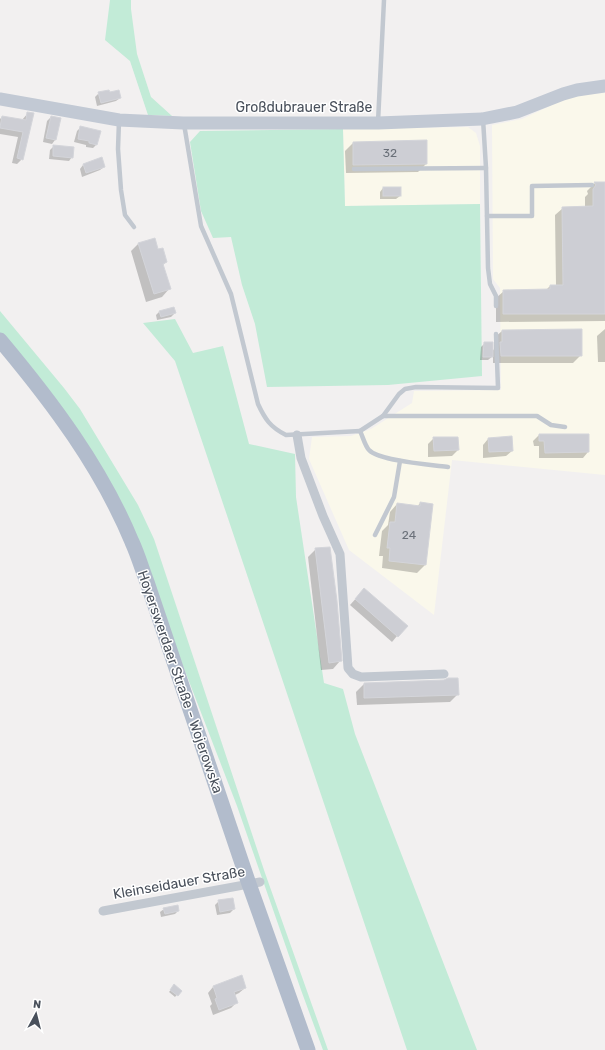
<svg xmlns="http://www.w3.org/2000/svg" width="605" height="1050" font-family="Rubik,sans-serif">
  <rect width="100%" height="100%" fill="#f2f0f0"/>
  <g fill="#faf8eb">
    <path d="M605 93V475L452 460 434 615 349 550 309 459 312 437 351 436 371 429 412 403 414 391 501 390 500 288 493 279 492 125 522 119 565 99 587 94Z"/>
    <path d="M468 127 476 133 480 146V204L345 206 343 129Z"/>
  </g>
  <g fill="#c2ebd7">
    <path d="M110 0H131V9L137 54 151 97 172 116 148 115 130 61 105 40Z"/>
    <path d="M343 129 345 206 480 204 482 376 388 385 267 387 255 324 242 285 231 237 213 238 201 211 190 142 200 131Z"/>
    <path d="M0 311 64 388 80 409 138 505 154 539 265 873 328 1050H323L301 990 237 806 160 606 139 545 0 334Z"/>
    <path d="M175 319 193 353 223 346 249 444 295 454 296 497 324 683 343 689 355 734 477 1050H407L175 361 143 323Z"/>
  </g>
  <g fill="#0003">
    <path d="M99 93H109L120 98 116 101 97 106 95 97Z"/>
    <path d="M28 113 22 159 17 164 12 163 18 137 0 134V119L2 117 22 120Z"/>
    <path d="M51 117 60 119 55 140 52 144 43 142 47 121Z"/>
    <path d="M81 127 96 145 93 148 86 147V145L74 142 77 131Z"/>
    <path d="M353 143 426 164 418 172 346 173 345 151Z"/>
    <path d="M54 146 72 157 69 161 49 159 50 150Z"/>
    <path d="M101 159 104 167 100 170 82 177 80 169 83 165Z"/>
    <path d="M595 183H605V321L496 322V298L504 291 546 290 550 286H556L555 215 563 208 585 207V197L588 194 587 191Z"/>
    <path d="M383 188 400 196 396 199H380V192Z"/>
    <path d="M138 244 158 251 166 262 162 266 169 289 162 297 146 302 131 251Z"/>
    <path d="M159 312 175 313 171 317 157 320 156 315Z"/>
    <path d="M605 329V362H598L597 336Z"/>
    <path d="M581 330V355L573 363H493V356L488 360H480L481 347 485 343 492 352 494 349V338L502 331Z"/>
    <path d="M539 435H588V452L583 458H539V446H534L533 441Z"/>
    <path d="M434 438H457L458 450 452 456 428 457V444Z"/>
    <path d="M488 439 512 451 506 456 483 458V445Z"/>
    <path d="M420 503 425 565 417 573 382 568 383 556H379L382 531 388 525 390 512 397 504 417 507Z"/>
    <path d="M316 549 340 661 333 669 321 670 308 557Z"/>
    <path d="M359 595 397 636 392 642 350 605Z"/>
    <path d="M364 684 458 694 450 702 357 705 356 692Z"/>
    <path d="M219 901 234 909 230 913 217 915 215 905Z"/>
    <path d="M164 909 178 911 175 914 161 917 160 912Z"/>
    <path d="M174 986 180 991 175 997 169 992Z"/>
    <path d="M213 987 245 988 239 993 235 995 237 1002 231 1008 213 1015 210 1006 212 1004 208 993Z"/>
  </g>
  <g fill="#cdced4" stroke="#d4d5da">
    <path d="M109 90 110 92 119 90 121 98 101 103 98 92Z"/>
    <path d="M27 112 34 113 23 160 17 158 23 132 0 128V127L2 116 26 120Z"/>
    <path d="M51 116 61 118 56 140 46 138Z"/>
    <path d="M80 126 101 131 97 145 89 143V141L78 139Z"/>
    <path d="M427 140V164L353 165V142Z"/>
    <path d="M53 145 74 147 73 158 53 156Z"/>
    <path d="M102 157 105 167 86 173 83 164Z"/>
    <path d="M594 182H605V314H503V290L550 289V285H563L562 207 593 206V189L596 185Z"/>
    <rect x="383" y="187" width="18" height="9"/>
    <path d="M155 238 158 249 163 248 167 262 163 264 171 289 154 294 138 243Z"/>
    <path d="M174 307 176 313 161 317 159 311Z"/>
    <path d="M582 329V356H501L500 342H502V330Z"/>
    <path d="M484 342H493V357H483Z"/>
    <path d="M539 434H589V452L545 453 544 441H539Z"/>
    <path d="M512 436 513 451 489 452 488 438Z"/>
    <path d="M433 437H458L459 450 434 451Z"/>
    <path d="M420 502 433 504 426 565 389 561 390 548H387L390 522H395L397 503 420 506Z"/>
    <path d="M330 547 337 601 342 661 329 663 315 548Z"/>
    <path d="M364 588 408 626 398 637 355 599Z"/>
    <path d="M448 678H458L459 695 364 698V683L444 680Z"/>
    <path d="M233 898 235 909 220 912 218 900Z"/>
    <path d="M178 905 179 911 165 914 163 908Z"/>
    <path d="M242 975 246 988 234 992 238 1003 219 1010 215 999 217 998 213 986Z"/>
    <path d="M174 984 182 991 178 996 170 990Z"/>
  </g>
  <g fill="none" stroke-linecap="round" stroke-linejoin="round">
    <g stroke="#c2c8d0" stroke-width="4.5">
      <path d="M483 119 486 168 488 268 490 284 496 296V306"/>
      <path d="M119 121 118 149 121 190 125 215 134 227"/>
      <path d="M378 122 384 0"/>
      <path d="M184 124 201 226 231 294 258 404C265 419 270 427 286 435L360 431C363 437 365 446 369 450 379 461 432 465 448 467"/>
      <path d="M354 169 486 168"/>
      <path d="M487 216H532V186L592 185"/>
      <path d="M383 416 399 394 405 389 416 387 498 388 496 334"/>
      <path d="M360 431 383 416H537L551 425 565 427"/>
      <path d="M375 535 394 497 400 461"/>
    </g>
    <g stroke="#c2c8d0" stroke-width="9">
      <path d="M297 435 301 458 323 516 340 554 348 668 353 674 361 677 444 674"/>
      <path d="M103 911 260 882"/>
    </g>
    <path stroke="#c2c9d4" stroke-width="13" d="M0 99 119 120 183 123H378L482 119 517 112 563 94 577 90 605 86"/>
    <path stroke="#b2bccc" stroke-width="15" d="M0 340C52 402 101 467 132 542 138 555 142 569 147 582L249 884 308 1050"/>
  </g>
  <g text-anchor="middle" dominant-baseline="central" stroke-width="3" stroke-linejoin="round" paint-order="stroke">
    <g font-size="12" fill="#6a7079">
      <text x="390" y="153">32</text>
      <text x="409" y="535">24</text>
    </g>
    <g font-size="14" fill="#49505b" stroke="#fff">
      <text x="304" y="107">Großdubrauer Straße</text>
      <text transform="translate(180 682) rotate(71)">Hoyerswerdaer Straße - Wojerowska</text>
      <text transform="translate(179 883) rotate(-10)">Kleinseidauer Straße</text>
    </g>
  </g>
  <g transform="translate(36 1014) rotate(7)" stroke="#ffffff" stroke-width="3" paint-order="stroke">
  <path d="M0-3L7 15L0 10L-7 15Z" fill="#49505b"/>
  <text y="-6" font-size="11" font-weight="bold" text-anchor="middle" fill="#49505b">N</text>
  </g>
</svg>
